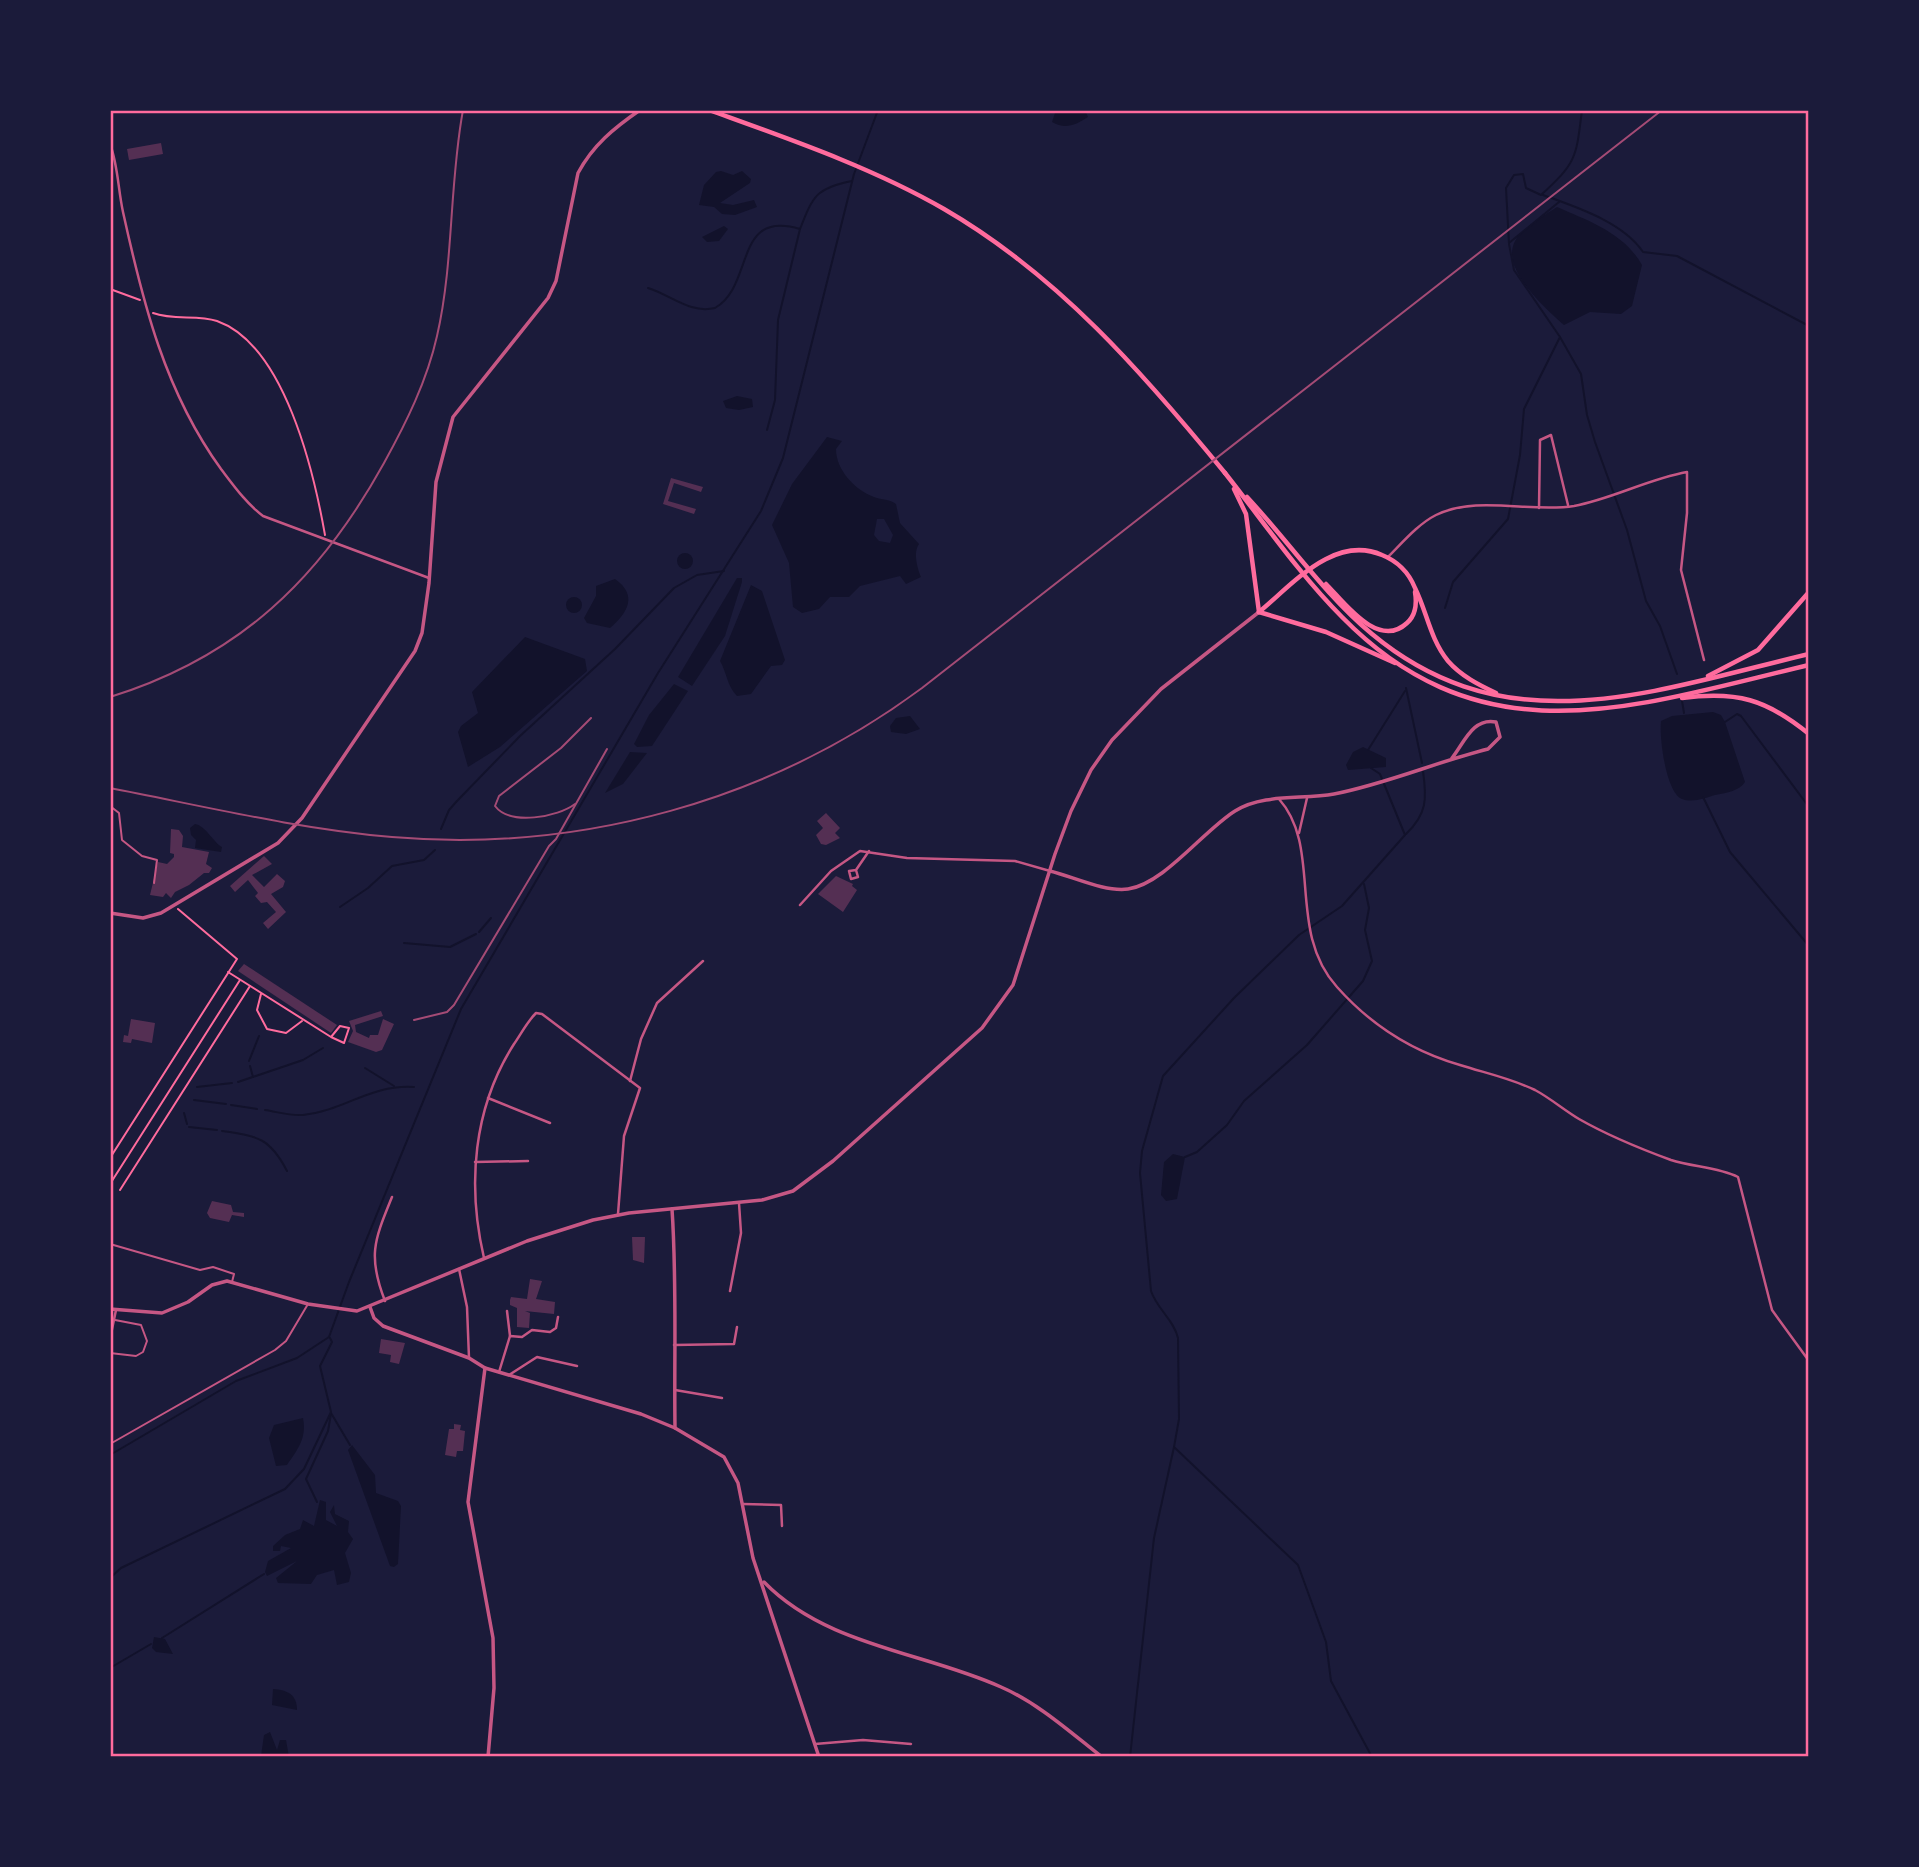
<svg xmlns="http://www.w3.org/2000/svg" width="1919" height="1867" font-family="'Golos Text',sans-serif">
  <rect width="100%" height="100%" fill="#1b1b3a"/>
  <g fill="#12122b" fill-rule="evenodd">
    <path d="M1056 110H1085L1088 117C1076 125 1065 130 1052 122Z"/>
    <path d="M721 171 733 175 742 171 751 179 750 183 720 203 733 205 754 200 757 207 735 215 722 214 714 207 699 205 704 185 716 172Z"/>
    <path d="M1557 207C1589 221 1624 233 1642 265L1632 306 1621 314 1590 312 1564 325C1546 309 1500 269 1515 241 1521 229 1545 215 1557 207Z"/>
    <path d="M724 226 728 229 719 241 707 242 702 237Z"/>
    <path d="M737 396 752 399 753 407 739 410 726 408 723 401Z"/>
    <path d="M827 437 842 441 836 449C836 470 855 490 874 497 882 500 890 499 896 504L900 523 919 544C913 552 917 568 921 577L906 584 900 576 860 586 849 597H830L819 609 802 613 793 607 789 563 772 525 792 484ZM877 519H884L893 535 890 543 879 541 874 535Z"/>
    <circle cx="685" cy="561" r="8"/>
    <path d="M737 578H742V582L725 636 692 686 678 677Z"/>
    <path d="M615 579C638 595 628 613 610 628L587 623 584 618 596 596V586Z"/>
    <path d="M751 585 762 591 785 660 782 665 771 666 751 694 737 696C727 686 727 673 720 661Z"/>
    <circle cx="574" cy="605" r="8"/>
    <path d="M525 637 585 659 587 671 500 747 468 767 458 732 461 726 478 713 472 692Z"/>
    <path d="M674 684 688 691 652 746 637 747 634 744 649 715Z"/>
    <path d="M1713 712 1721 715 1725 722 1745 782C1740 791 1725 793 1715 795 1706 798 1692 803 1682 799 1666 793 1659 737 1661 721L1672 716Z"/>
    <path d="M910 716 920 729 906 734 891 732 890 726 896 718Z"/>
    <path d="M1363 747 1386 758V767L1348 770 1346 765 1353 752Z"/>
    <path d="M630 752 647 753 623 784 605 793Z"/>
    <path d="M195 824C206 826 213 842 222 847L221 852 195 848 196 840 191 835 190 828Z"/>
    <path d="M1173 1154 1185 1157 1177 1199 1166 1201 1161 1195 1164 1162Z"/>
    <path d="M303 1418C307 1438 298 1449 287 1465L276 1466 269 1438 274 1425Z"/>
    <path d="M352 1445 375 1475 376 1493 398 1501 401 1506 398 1564 394 1567 390 1566 348 1450Z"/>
    <path d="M320 1500 326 1502V1520L337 1526 330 1512 334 1505 335 1514 349 1521 348 1532 353 1539 345 1553 351 1573 349 1582 337 1585 334 1570 317 1575 311 1584 278 1583 276 1578 297 1561 267 1576 265 1572 268 1561 291 1548 281 1546 280 1551H273V1546L285 1535 300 1529 303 1520 314 1526Z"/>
    <path d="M154 1637 165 1639 173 1654 156 1652 152 1648Z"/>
    <path d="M273 1689C288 1690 297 1695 297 1710L272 1705Z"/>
    <path d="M270 1732 277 1750 280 1740H286L289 1757 261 1756 264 1735Z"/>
  </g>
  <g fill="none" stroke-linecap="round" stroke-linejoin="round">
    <g stroke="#12122b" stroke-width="2">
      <path d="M1543 195C1576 207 1623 222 1643 252L1677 256 1809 326"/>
      <path d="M1509 243 1559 202"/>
      <path d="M648 288C671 295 690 314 715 308 755 285 733 209 800 229 813 196 816 188 852 181"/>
      <path d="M1560 337 1581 374 1587 415 1595 442 1627 530 1646 601 1660 626 1677 674"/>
      <path d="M767 430 775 400 778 320 800 229"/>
      <path d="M1445 608 1453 582 1508 519 1520 455 1524 409 1560 337 1514 270 1509 244 1506 188 1514 175 1523 174 1526 188 1541 195C1577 162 1576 158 1582 110"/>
      <path d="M1406 688 1422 763"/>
      <path d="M1682 701 1684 713"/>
      <path d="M1725 722 1737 714 1741 716 1809 807"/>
      <path d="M1368 750 1405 691"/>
      <path d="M1371 768 1380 774 1405 835 1342 906 1299 935 1234 998 1163 1076 1142 1151 1140 1173 1151 1291C1157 1309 1174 1320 1178 1338L1179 1419 1174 1447 1298 1565 1326 1642 1331 1681 1372 1757"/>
      <path d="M1703 797 1730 852 1809 946"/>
      <path d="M441 829 449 810 457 801 520 736 615 649 674 588 697 575 724 571"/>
      <path d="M1406 834C1427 814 1427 799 1423 771"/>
      <path d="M340 907 368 888 392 866 424 860 435 850"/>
      <path d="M479 932 491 918"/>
      <path d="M404 943 450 947 476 934"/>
      <path d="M249 1061 259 1036"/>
      <path d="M250 1066 253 1077"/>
      <path d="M365 1068 394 1086"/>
      <path d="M238 1082 303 1060 323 1048"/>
      <path d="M197 1087 232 1083"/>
      <path d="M194 1100 226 1104"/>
      <path d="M231 1105 257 1109"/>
      <path d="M265 1110C278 1112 290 1116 303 1115 343 1111 371 1084 414 1087"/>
      <path d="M184 1113 187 1124"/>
      <path d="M189 1127 217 1130"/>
      <path d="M222 1131C258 1136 270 1138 287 1171"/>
      <path d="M1185 1157 1197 1152 1227 1125 1244 1101 1307 1045 1363 981 1372 961 1365 930 1369 908 1364 884"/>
      <path d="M331 1413 350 1445"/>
      <path d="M110 1455 236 1381 297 1358 329 1337 349 1282 461 1009 658 673 761 511 783 458 854 174 878 110"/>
      <path d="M317 1502 306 1479 328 1431 331 1414"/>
      <path d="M110 1578 121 1568 285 1489 304 1469 331 1412 320 1366 332 1342 330 1338"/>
      <path d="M162 1638 264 1574"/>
      <path d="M110 1668 151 1644"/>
      <path d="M1130 1757 1154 1538 1174 1447"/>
    </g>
  </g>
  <g fill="#542f53">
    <path d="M161 143 163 154 129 160 127 149Z"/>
    <path d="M671 478 703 487 701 492 674 483 668 501 696 509 694 514 663 504Z"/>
    <path d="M826 813 840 828 835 833 840 838 826 845 821 844 816 835 823 828 817 821Z"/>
    <path d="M171 829 179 830 183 836 182 847 209 852 206 864 212 868 209 873H204L189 885 175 892 171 898 166 893 163 897 150 895 158 862 167 864 174 857V854L170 853Z"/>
    <path d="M264 856 272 864 252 875 264 887 277 874 285 881 283 887 271 894 286 912 268 929 263 923 276 912 267 902 261 903 255 896 258 893 248 880 235 892 230 886Z"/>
    <path d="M836 876 853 884 852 886 857 890 843 912 818 894Z"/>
    <path d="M244 964 337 1025 331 1033 238 971Z"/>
    <path d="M381 1011 383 1016 355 1025 356 1032 369 1038 370 1035H378L383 1019 394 1024 382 1050 376 1052 348 1042 353 1031 349 1021Z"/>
    <path d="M131 1019 155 1023 152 1043 132 1039 131 1043 123 1042 124 1035 128 1036Z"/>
    <path d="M212 1201 231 1205 233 1212 244 1213V1217L232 1215 229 1222 210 1218 207 1213Z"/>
    <path d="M632 1237H645L644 1263 633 1260Z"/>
    <path d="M530 1279 542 1281 536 1299 555 1302 554 1314 525 1311 530 1313 529 1328 517 1327V1308L510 1305V1300L511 1297 527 1299Z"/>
    <path d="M381 1339 405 1343 399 1364 390 1362 391 1355 379 1353Z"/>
    <path d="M454 1424 461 1425 460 1430 465 1431 463 1451H457L456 1457 445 1455 449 1429H454Z"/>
  </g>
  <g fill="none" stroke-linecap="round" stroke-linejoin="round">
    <g stroke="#ff6b9d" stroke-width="2">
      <path d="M110 289 140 300"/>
      <path d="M153 313C174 321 197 314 217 321 285 345 314 473 325 535"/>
      <path d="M228 972 331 1037 344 1043 349 1028 340 1026 331 1037"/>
      <path d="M261 994 257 1010 267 1029 286 1033 302 1021"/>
      <path d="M110 1158 237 959 178 909"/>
      <path d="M110 1184 240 980"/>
      <path d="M120 1190 250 986"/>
    </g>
    <g stroke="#c65784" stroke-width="2">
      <path d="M110 806 119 813 122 840 142 856 157 860 154 883"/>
      <path d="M110 1353 136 1356 143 1352 147 1341 141 1325 115 1320"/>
      <path d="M110 1444 275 1350 286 1341 308 1304"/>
    </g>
    <path stroke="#c65784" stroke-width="2" d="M110 1244 200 1270 213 1267 234 1274 232 1282"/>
    <g stroke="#c65784" stroke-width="2.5">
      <path d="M110 144C118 165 118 189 123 212 143 303 165 392 221 469 234 486 246 503 263 516L429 578"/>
      <path d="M1539 508 1540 440 1551 435 1568 505"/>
      <path d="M1388 557C1402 543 1418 524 1436 515 1477 495 1530 513 1574 506 1612 499 1648 479 1687 472V513L1681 570 1704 660"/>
      <path d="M1279 799C1323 848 1286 931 1337 987 1370 1024 1411 1051 1460 1065 1485 1073 1510 1078 1535 1090 1550 1098 1564 1110 1579 1119 1607 1135 1641 1149 1671 1160 1692 1167 1718 1167 1738 1177L1772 1310 1809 1361"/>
      <path d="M1299 833 1307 798"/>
      <path d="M856 870 858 877 851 879 849 871 856 870 869 851"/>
      <path d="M800 905 831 871 860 851 907 858 1015 861 1050 871"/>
      <path d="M630 1081 641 1039 657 1003 703 961"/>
      <path d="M488 1098 550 1123"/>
      <path d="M475 1162 528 1161"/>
      <path d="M484 1258C467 1185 473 1108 514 1044 521 1034 527 1022 536 1013L542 1014 640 1088 624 1136 618 1214"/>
      <path d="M459 1269 467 1307 469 1358"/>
      <path d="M730 1291 741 1233 739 1203"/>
      <path d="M385 1301C367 1255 375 1239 392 1197"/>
      <path d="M507 1311 510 1336"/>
      <path d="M110 1339 116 1310"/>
      <path d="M674 1345 734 1344 737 1327"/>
      <path d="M499 1372 510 1336 522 1337 532 1330 550 1332 556 1328 558 1317"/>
      <path d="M509 1375 537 1357 577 1366"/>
      <path d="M675 1390 722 1398"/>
      <path d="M743 1504 781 1505 782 1526"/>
      <path d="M815 1744 863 1740 911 1744"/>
    </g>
    <g stroke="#c65784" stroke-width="3.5">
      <path d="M1050 871C1074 877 1104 892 1128 889 1164 884 1203 831 1235 811 1264 793 1302 800 1334 794 1386 784 1436 762 1488 749L1500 737 1496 722C1473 717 1464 743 1452 758"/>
      <path d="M110 913 143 918 161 913 278 843 302 818 415 651 422 633 429 583 436 482 453 417 548 298 556 281 578 173C593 145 614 128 640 110"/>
      <path d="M672 1209C677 1282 674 1354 675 1428"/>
      <path d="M370 1307 374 1318 383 1326 469 1358 485 1368 641 1414 675 1428 724 1457 738 1483 753 1558 819 1757"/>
      <path d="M110 1309 162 1313 188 1302 212 1285 227 1281 308 1304 357 1311 527 1241 593 1220 629 1213 762 1200 793 1191 833 1161 982 1028 1013 985 1055 854 1071 811 1091 770 1112 740 1161 689 1259 612"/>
      <path d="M485 1368 468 1502 493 1638 494 1688 488 1757"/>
      <path d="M764 1582C826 1646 924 1652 1001 1687 1038 1703 1070 1732 1102 1757"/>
    </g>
    <path stroke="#ff6b9d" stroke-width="4.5" d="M709 110C789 139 871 167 944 209 1058 275 1143 373 1225 473"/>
    <g stroke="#ff6b9d" stroke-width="4.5">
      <path d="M1225 473C1263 521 1299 574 1342 617 1485 763 1638 705 1809 665"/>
      <path d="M1234 489 1246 514 1259 612"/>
      <path d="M1247 497C1289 542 1325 595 1372 634 1509 748 1656 690 1809 654"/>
      <path d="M1326 584C1344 602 1378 650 1407 623 1416 615 1417 604 1415 592"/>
      <path d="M1259 612C1292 585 1334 534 1382 555 1397 561 1409 573 1415 588 1427 612 1430 639 1448 661 1461 676 1479 685 1496 693"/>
      <path d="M1259 612 1326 632 1395 663"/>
      <path d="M1708 676 1758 650 1809 592"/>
      <path d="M1682 698C1737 691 1766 699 1809 734"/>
    </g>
    <g stroke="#a44b75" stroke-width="2">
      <path d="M110 697C239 657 320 579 384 463 406 423 427 381 437 336 454 262 449 185 463 110"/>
      <path d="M110 788C203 806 298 829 392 837 580 853 770 801 922 688L1662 110"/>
      <path d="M575 804C558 817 510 826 495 806L499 796 561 748 591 718"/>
      <path d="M414 1020 447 1012 454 1005 549 846 556 839 607 749"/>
    </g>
  </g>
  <rect width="1919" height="1867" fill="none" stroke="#1b1b3a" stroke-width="224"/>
  <rect x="112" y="112" width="1695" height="1643" fill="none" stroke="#ff6b9d" stroke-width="2.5"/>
</svg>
